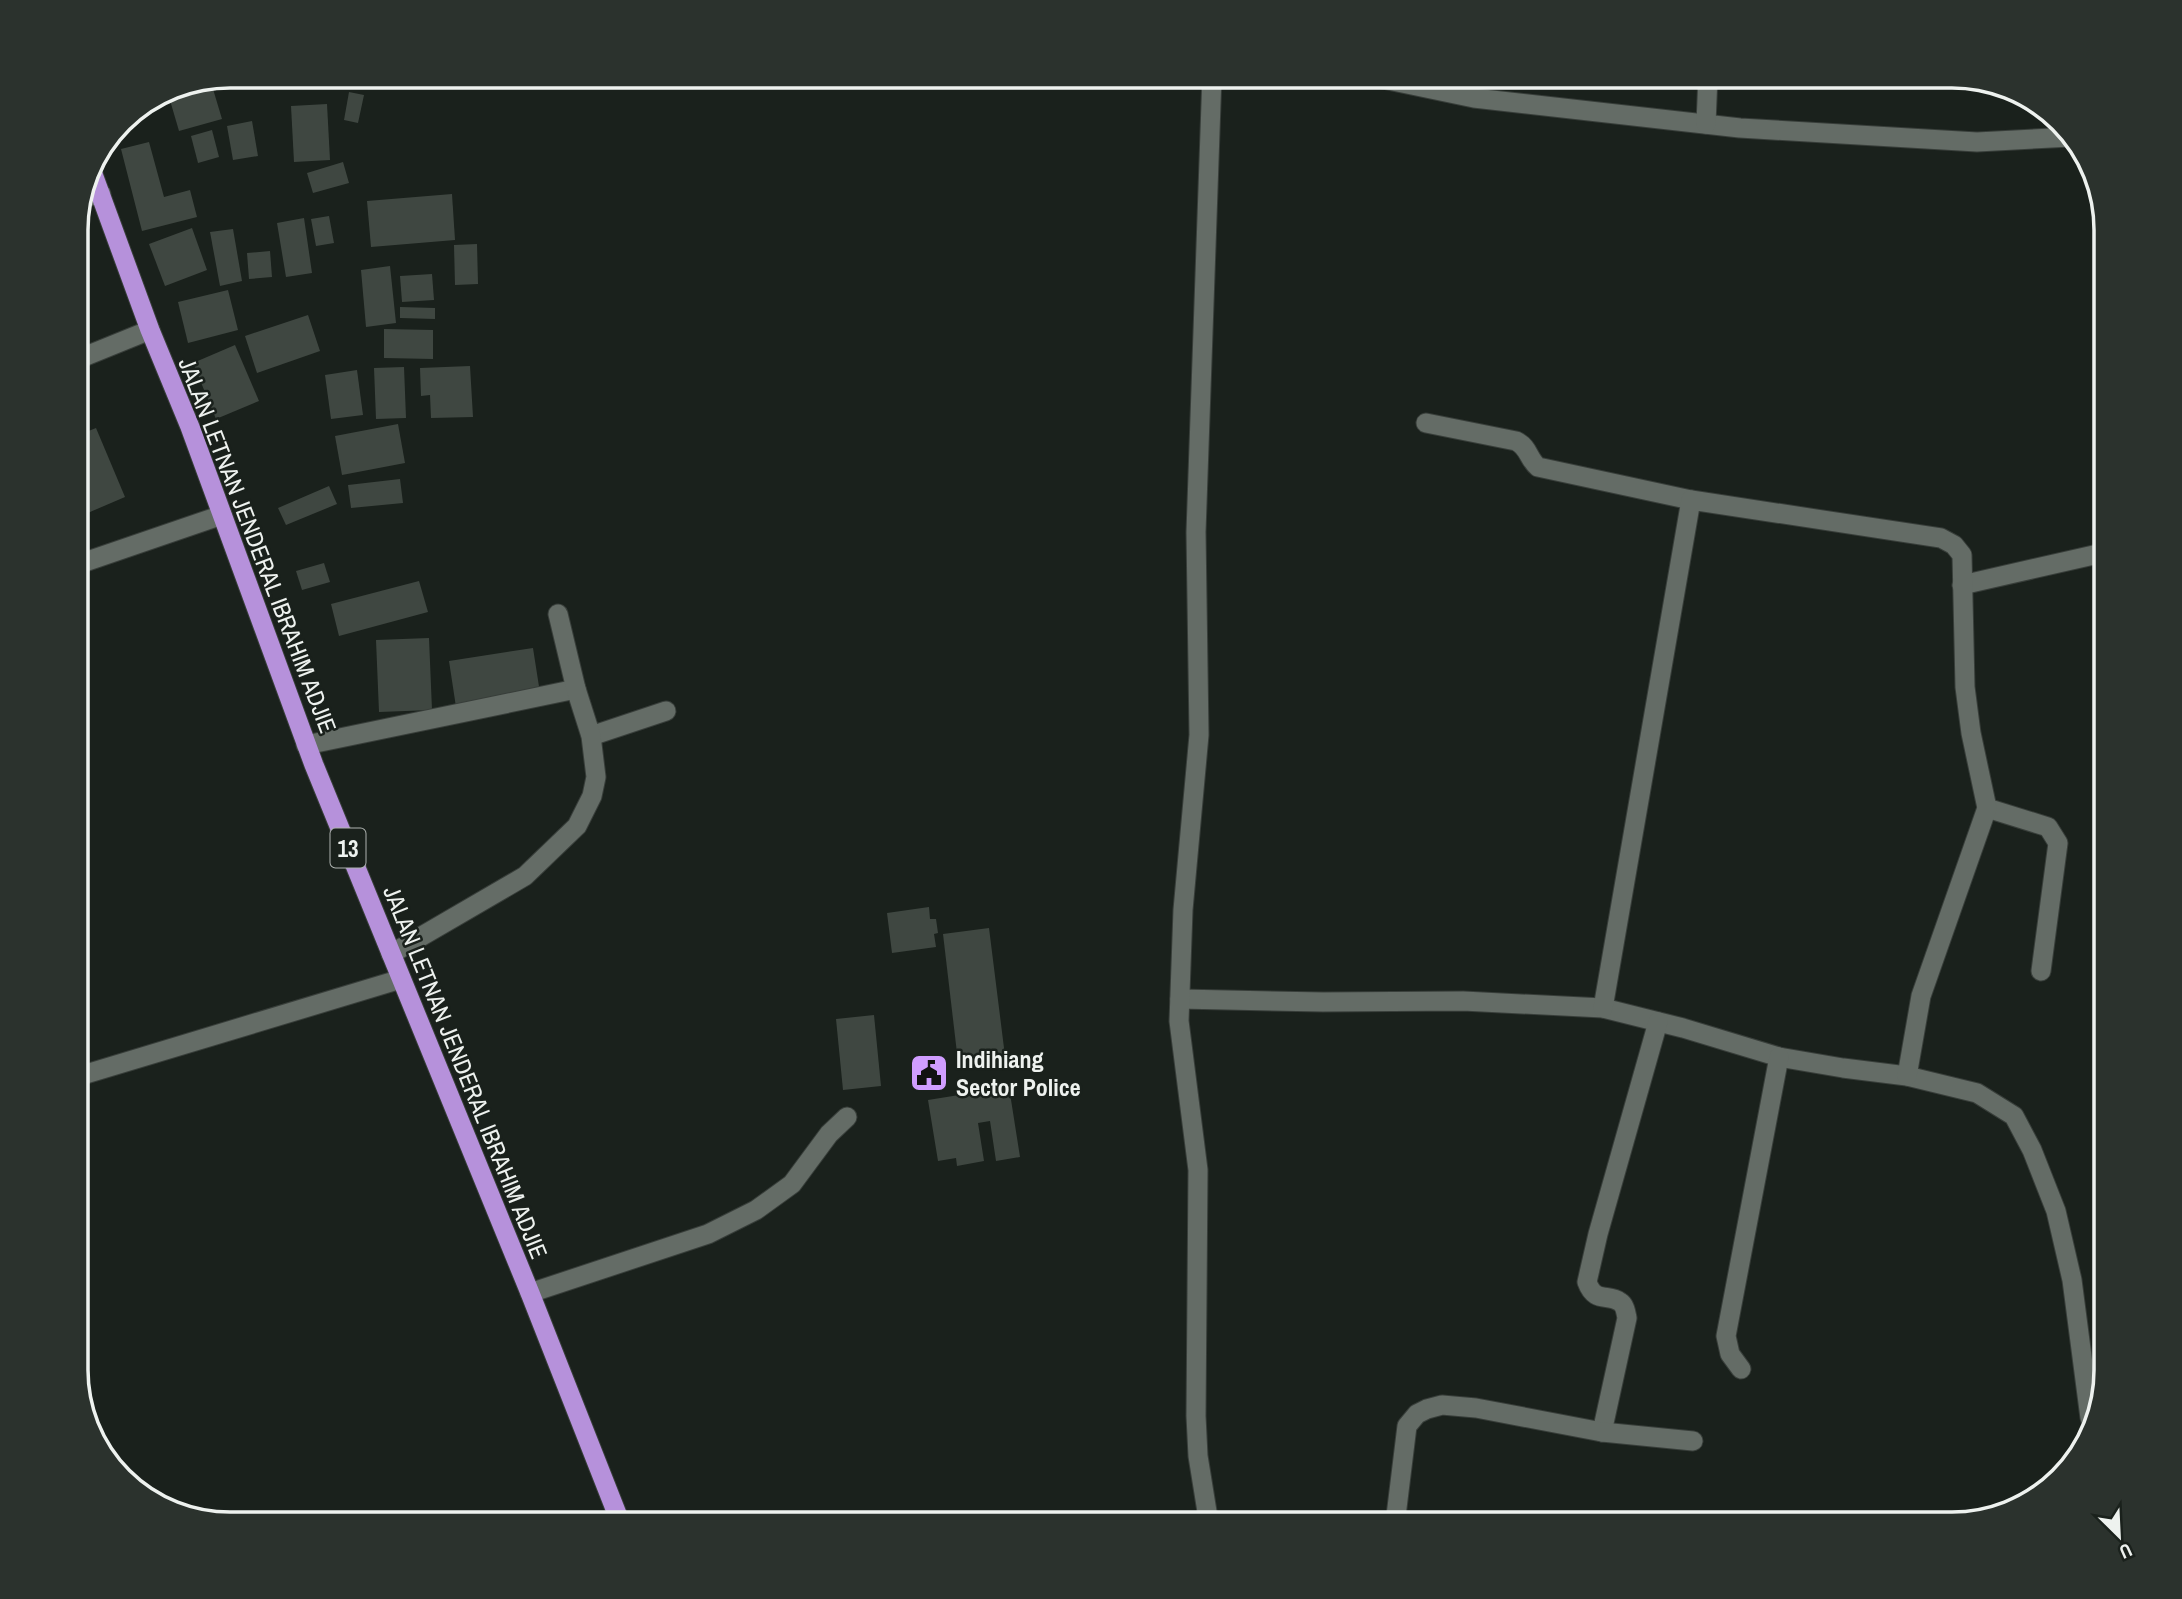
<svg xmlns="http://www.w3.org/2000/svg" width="2182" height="1599" font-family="'Archivo Narrow',sans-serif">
  <rect width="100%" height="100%" fill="#1a211c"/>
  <g fill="#3f4741">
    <path d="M210 79 222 119 179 131 167 90 171 87Z"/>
    <path d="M349 92 364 95 358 123 344 120Z"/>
    <path d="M149 100 152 113 123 119 128 114Z"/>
    <path d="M327 104 330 160 294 162 291 106Z"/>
    <path d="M252 121 258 156 233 160 227 126Z"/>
    <path d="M212 130 219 157 198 163 191 136Z"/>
    <path d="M149 142 164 197 190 190 197 217 142 231 121 149Z"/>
    <path d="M343 162 349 183 313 193 307 173Z"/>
    <path d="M452 194 455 240 371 247 367 201Z"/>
    <path d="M329 216 334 243 316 246 311 219Z"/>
    <path d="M304 218 312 273 286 277 277 223Z"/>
    <path d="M192 228 207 270 165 286 149 244Z"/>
    <path d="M233 229 242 281 220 286 210 232Z"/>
    <path d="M2100 234 2107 235V272L2099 271Z"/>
    <path d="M477 244 478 284 455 285 454 245Z"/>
    <path d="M270 251 272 277 249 279 247 253Z"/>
    <path d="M390 266 396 323 366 327 361 270Z"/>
    <path d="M432 274 434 300 402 302 400 276Z"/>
    <path d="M228 290 238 330 188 343 178 302Z"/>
    <path d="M400 307 435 308V319L400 318Z"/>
    <path d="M308 315 320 351 257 373 245 336Z"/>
    <path d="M384 329 433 330V359L384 358Z"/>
    <path d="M235 345 259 401 216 419 193 363Z"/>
    <path d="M470 366 473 417 431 418 430 395 421 396 420 368Z"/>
    <path d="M404 367 406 418 376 419 374 368Z"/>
    <path d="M357 370 363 415 331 419 325 375Z"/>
    <path d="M398 424 405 463 342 475 335 436Z"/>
    <path d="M96 428 125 497 76 518V436Z"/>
    <path d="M400 479 403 503 351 508 348 485Z"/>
    <path d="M329 486 337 504 286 525 278 508Z"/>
    <path d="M324 563 330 582 302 590 296 571Z"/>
    <path d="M419 581 428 612 339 636 331 604Z"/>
    <path d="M429 638 432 710 379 712 376 640Z"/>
    <path d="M533 648 540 693 456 707 449 661Z"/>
    <path d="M929 907 930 919H936L938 933 934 934 936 947 892 953 887 913Z"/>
    <path d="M989 928 1006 1064 959 1070 943 934Z"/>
    <path d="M874 1015 881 1086 843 1090 836 1019Z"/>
    <path d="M1009 1087 1020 1157 996 1161 990 1121 978 1123 984 1161 957 1166 956 1158 938 1161 928 1100Z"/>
  </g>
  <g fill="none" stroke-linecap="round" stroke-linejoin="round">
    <defs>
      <path id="service" d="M1962 585 2107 552"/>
      <g id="minor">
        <path d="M1364 75 1474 98 1740 128 1977 142 2071 137"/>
        <path d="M1706 124 1708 75"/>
        <path d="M81 198 101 194"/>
        <path d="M76 360 150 330"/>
        <path d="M1426 423 1516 441C1529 447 1528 459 1538 467L1691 500"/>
        <path d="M76 565 222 515"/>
        <path d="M591 736 666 711"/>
        <path d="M306 745 576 689"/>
        <path d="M1987 808 2048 827 2058 843 2041 971"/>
        <path d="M391 954 525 876 577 826 592 796 596 777 591 736 576 689 558 614"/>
        <path d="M1180 999 1323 1002 1463 1001 1603 1008 1683 1028 1779 1057 1843 1068 1907 1076 1977 1093 2014 1116 2032 1150 2056 1211 2072 1280 2090 1418"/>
        <path d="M1603 1008 1691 500 1941 538 1954 545 1962 555 1965 687 1971 733 1987 808 1921 996 1907 1076"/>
        <path d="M76 1077 401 979"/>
        <path d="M530 1293 708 1234 756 1210 792 1184 829 1134 847 1117"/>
        <path d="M1741 1369 1730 1354 1726 1336 1779 1057"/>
        <path d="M1602 1432 1627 1318C1626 1313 1625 1305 1620 1302 1608 1293 1595 1304 1587 1282L1598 1234 1658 1022"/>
        <path d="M1209 1524 1198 1456 1196 1416 1198 1170 1179 1021 1183 910 1199 735 1196 532 1212 75"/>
        <path d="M1395 1524 1407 1426 1417 1414 1427 1409 1442 1405 1476 1408 1602 1432 1693 1441"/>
      </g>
      <path id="trunk" d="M90 166 150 330 190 427 314 765 530 1293 621 1524"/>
    </defs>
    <use href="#service" stroke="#383e3a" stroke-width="21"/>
    <use href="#minor" stroke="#383e3a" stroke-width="21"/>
    <use href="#trunk" stroke="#383e3a" stroke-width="21"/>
    <use href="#service" stroke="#646c66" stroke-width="19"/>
    <use href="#minor" stroke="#646c66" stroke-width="19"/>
    <use href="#trunk" stroke="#b691db" stroke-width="19"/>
  </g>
  <defs>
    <symbol id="civic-square" viewBox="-11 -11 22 22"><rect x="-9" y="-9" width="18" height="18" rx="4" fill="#d09dff" stroke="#1a211c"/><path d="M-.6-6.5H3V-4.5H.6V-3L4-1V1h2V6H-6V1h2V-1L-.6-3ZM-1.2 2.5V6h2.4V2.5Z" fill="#111"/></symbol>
  </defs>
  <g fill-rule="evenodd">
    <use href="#civic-square" x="907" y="1051" width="44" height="44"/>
  </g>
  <g text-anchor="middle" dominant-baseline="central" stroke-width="5" stroke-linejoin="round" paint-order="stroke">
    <rect fill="#1a211c" stroke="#aeb3b0" stroke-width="2" x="330.5" y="828.5" width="35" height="39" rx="5"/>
    <g font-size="23" font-weight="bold" fill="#eef2ef">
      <text x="348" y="848">13</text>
    </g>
    <g font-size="24" fill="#eef2ef" stroke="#1a211c">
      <text transform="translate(258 545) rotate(69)">JALAN LETNAN JENDERAL IBRAHIM ADJIE</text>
      <text transform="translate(466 1072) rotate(68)">JALAN LETNAN JENDERAL IBRAHIM ADJIE</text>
    </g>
    <g font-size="24" font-weight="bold" fill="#eef2ef" stroke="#1a211c" text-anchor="start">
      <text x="956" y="1059">Indihiang<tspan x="956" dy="28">Sector Police</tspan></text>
    </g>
  </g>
  <path d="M0 0H2182V1599H0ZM230 88H1952A142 142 0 0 1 2094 230V1370A142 142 0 0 1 1952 1512H230A142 142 0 0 1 88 1370V230A142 142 0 0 1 230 88Z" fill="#2b322d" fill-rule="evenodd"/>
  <path fill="none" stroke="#eef2ef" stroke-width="3.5" d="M230 88H1952A142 142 0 0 1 2094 230V1370A142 142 0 0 1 1952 1512H230A142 142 0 0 1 88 1370V230A142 142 0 0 1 230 88Z"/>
  <g transform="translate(2119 1536) rotate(156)" stroke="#1a211c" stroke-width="5" paint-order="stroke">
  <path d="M0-5L12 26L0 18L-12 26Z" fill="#eef2ef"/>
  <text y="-10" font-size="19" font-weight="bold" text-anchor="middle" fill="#eef2ef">U</text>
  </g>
</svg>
